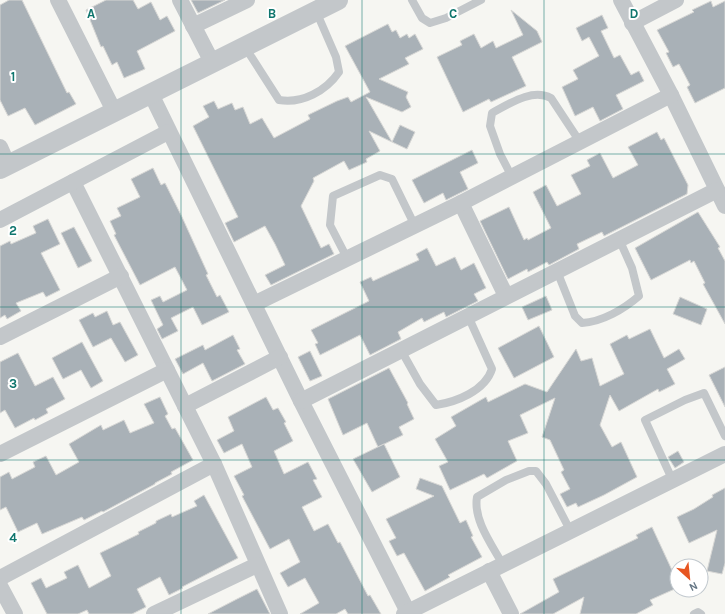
<svg xmlns="http://www.w3.org/2000/svg" width="725" height="614" font-family="Karla,sans-serif">
  <rect width="100%" height="100%" fill="#f6f6f2"/>
  <g fill="#a9b1b7" stroke="#d7d7d5">
    <path d="M9 0H22L67 93 69 92 76 104 35 125 25 108 8 116 0 100V5Z"/>
    <path d="M106 0H133L138 9 151 2 160 20 167 16 175 31 137 51 145 69 124 78 117 62 112 65 103 46 101 47 86 10Z"/>
    <path d="M191 0H225L198 13Z"/>
    <path d="M711 1 713 7 725 1V88L695 103 687 87 690 85 679 64 673 67 666 53 669 52 657 30 694 12 692 10Z"/>
    <path d="M511 10 537 31 542 42 512 57 526 86 491 102 489 99 463 112 437 57 462 45 460 41 474 34 481 48 493 41 496 48 523 35Z"/>
    <path d="M602 15 608 28 601 31 614 58 620 55 631 75 639 71 644 81 616 95 623 109 600 121 593 107 575 116 562 87 578 79 573 70 599 56 589 37 582 41 576 28Z"/>
    <path d="M388 24 392 32 396 30 400 38 407 34 409 38 415 34 423 49 405 58 409 64 379 79 408 92 406 97 411 107 402 112 366 97 392 142 369 131 380 151 366 159 367 162 349 170 344 161 313 178 314 181 301 206 321 248 329 244 334 254 271 285 265 275 285 265 275 244 265 226 234 242 225 223 238 217 193 126 209 117 203 106 214 101 218 109 232 103 235 110 243 107 250 124 262 118 274 138 310 119 308 115 337 101 348 97 351 102 370 92 345 46Z"/>
    <path d="M400 125 415 132 407 149 392 142Z"/>
    <path d="M657 132 661 140 664 138 688 185 687 194 604 236 602 232 577 244 579 249 549 265 547 262 528 272 527 269 508 279 480 221 509 207 524 240 527 238 528 240 551 228 533 192 546 185 557 206 581 194 571 175 590 166 587 160 600 153 613 178 638 165 628 147Z"/>
    <path d="M472 150 478 163 460 172 468 189 446 200 443 193 424 203 412 180Z"/>
    <path d="M153 168 161 185 165 183 182 217 208 274 206 275 217 297 220 295 229 312 202 325 193 307 171 318 178 331 162 339 157 329 163 325 151 300 160 296 163 302 187 290 175 267 140 285 114 235 116 234 110 221 121 216 117 208 140 197 131 179Z"/>
    <path d="M698 212 720 247 718 248 725 261V324L703 284 705 283 694 261 691 263 690 260 651 280 635 248Z"/>
    <path d="M48 219 60 244 41 253 60 290 46 297 43 292 16 303 21 311 7 319 5 315 0 318V246L10 241 11 244 36 233 33 226Z"/>
    <path d="M74 227 92 261 78 268 61 233Z"/>
    <path d="M427 248 436 266 455 257 461 270 474 263 486 288 474 294 478 301 446 317 444 312 424 322 422 318 398 332 401 339 370 355 360 335 320 355 315 344 318 343 311 330 369 301 360 282 371 277 373 281 419 260 416 254Z"/>
    <path d="M546 296 552 310 528 320 522 307Z"/>
    <path d="M680 297 707 309 701 325 673 314Z"/>
    <path d="M107 311 113 325 120 322 138 355 125 362 111 338 93 347 79 320 93 313 95 317Z"/>
    <path d="M539 326 554 357 514 378 498 348Z"/>
    <path d="M650 329 664 358 679 349 685 359 667 369 675 384 659 392 658 389 619 411 610 395 600 425 612 447 621 442 637 477 604 495 578 507 576 503 567 507 560 494 570 489 561 472 564 470 550 440 542 437 555 398 520 415 528 433 508 441 517 461 487 478 484 474 450 490 439 466 448 462 435 439 456 426 451 417 486 397 488 402 525 384 547 392 576 349 581 361 592 358 600 386 624 374 610 344 627 335 629 339Z"/>
    <path d="M233 335 240 349 237 350 245 364 212 381 203 363 183 374 175 359 203 345 205 350Z"/>
    <path d="M82 342 103 381 91 388 81 370 63 379 52 358Z"/>
    <path d="M310 351 322 376 310 381 298 357Z"/>
    <path d="M18 353 35 386 53 377 65 399 46 409 48 413 35 420 34 418 15 428 5 410 0 413V362Z"/>
    <path d="M725 367V407L709 375Z"/>
    <path d="M389 368 408 403 407 404 414 419 399 427 403 435 378 447 367 423 343 435 328 399Z"/>
    <path d="M160 397 168 414 165 416 172 429 175 428 193 460 171 472 172 474 155 483V484L103 512 102 511 84 520 82 517 42 534 37 523 18 532 6 507 0 510V477L9 472 12 479 35 467 33 462 46 456 56 475 79 462 69 444 101 425 103 430 124 420 130 433 154 423 144 404Z"/>
    <path d="M266 397 273 410 278 408 286 422 284 423 293 441 274 451 284 474 308 462 317 479 313 480 322 497 302 507 314 531 328 524 338 543 340 542 368 596 370 595 381 614H348L345 609 336 614H300L319 603 305 578 288 587 280 573 300 562 289 539 270 549 242 496 244 495 234 476 252 467 242 444 224 453 217 440 234 431 228 417Z"/>
    <path d="M384 444 400 477 372 492 353 459Z"/>
    <path d="M678 451 684 462 675 468 668 457Z"/>
    <path d="M420 478 442 486 460 523 466 520 473 536 471 537 482 557 448 575 450 577 425 591 404 553 397 556 389 541 396 538 386 519 434 496 416 489Z"/>
    <path d="M725 488V563L722 574 707 571 717 530 689 543 677 517 694 509 713 497 712 495Z"/>
    <path d="M204 495 238 558 182 587 183 588 169 595 160 577 137 589 146 607 132 614H89L87 610 78 614H47L31 583 41 578 46 588 67 578 64 572 78 565 89 588 111 576 100 553 139 534 138 532 156 523V521L171 514 172 517 197 506 194 501Z"/>
    <path d="M652 527 677 581V588L650 600 653 605 636 614H580L584 597 553 614H520L559 592 553 579 638 538 636 535Z"/>
    <path d="M257 589 270 614H208L237 599Z"/>
  </g>
  <g fill="none" stroke-linecap="round" stroke-linejoin="round">
    <g stroke="#c3c7ca" stroke-width="8">
      <path d="M412 0 422 18 430 23 446 18 481 0"/>
      <path d="M245 47 279 100C302 104 326 91 339 72L336 57 316 11"/>
      <path d="M512 177 500 154 490 126 492 113C509 104 532 88 551 98L580 142"/>
      <path d="M347 258 330 225 333 196 380 175 392 179 415 226"/>
      <path d="M557 271 575 316 582 323C602 322 624 309 639 296L632 268 619 239"/>
      <path d="M401 350 420 384 436 405C456 402 485 391 492 369L468 316"/>
      <path d="M672 479 645 420 685 400 704 393 725 436"/>
      <path d="M503 565C492 545 473 520 477 497L506 480 529 471H536L546 484 570 530"/>
      <path d="M694 614 698 612 701 614"/>
    </g>
    <g stroke="#c3c7ca" stroke-width="16">
      <path d="M58 0 114 111"/>
      <path d="M180 0 212 62"/>
      <path d="M621 0 671 95 725 206"/>
      <path d="M632 23 676 0"/>
      <path d="M193 26 247 0"/>
      <path d="M151 94 301 401 408 612"/>
      <path d="M0 147 8 165"/>
      <path d="M73 182 214 464 280 614"/>
      <path d="M461 203 506 296"/>
      <path d="M0 220 168 132"/>
      <path d="M254 304 461 203 671 95"/>
      <path d="M0 337 121 276"/>
      <path d="M301 401 717 190"/>
      <path d="M185 406 280 357"/>
      <path d="M0 454 167 370"/>
      <path d="M489 571 511 614"/>
      <path d="M0 578 214 464"/>
      <path d="M0 586 15 614"/>
      <path d="M154 614 257 565"/>
      <path d="M404 614 725 454"/>
    </g>
    <path stroke="#c3c7ca" stroke-width="20" d="M0 169 338 0"/>
  </g>
  <path fill="none" stroke="#0f766e" stroke-width="1" stroke-opacity="0.55" d="M181 0V614M362 0V614M544 0V614M0 154H725M0 307H725M0 460H725"/>
  <g font-size="13" text-anchor="middle" font-weight="bold" fill="#0f766e" stroke="#fff" stroke-width="4" stroke-linejoin="round" paint-order="stroke">
    <text x="91" y="18">A</text>
    <text x="272" y="18">B</text>
    <text x="453" y="18">C</text>
    <text x="634" y="18">D</text>
    <text x="13" y="81">1</text>
    <text x="13" y="235">2</text>
    <text x="13" y="388">3</text>
    <text x="13" y="542">4</text>
  </g>
  <g transform="translate(689 578) rotate(153)"><circle r="19" fill="#ffffff" stroke="#c1c8ce"/>
  <path d="M0-3L7 15L0 10L-7 15Z" fill="#e75622"/>
  <text y="-6" font-size="11" font-weight="bold" text-anchor="middle" fill="#647584">N</text>
  </g>
</svg>
